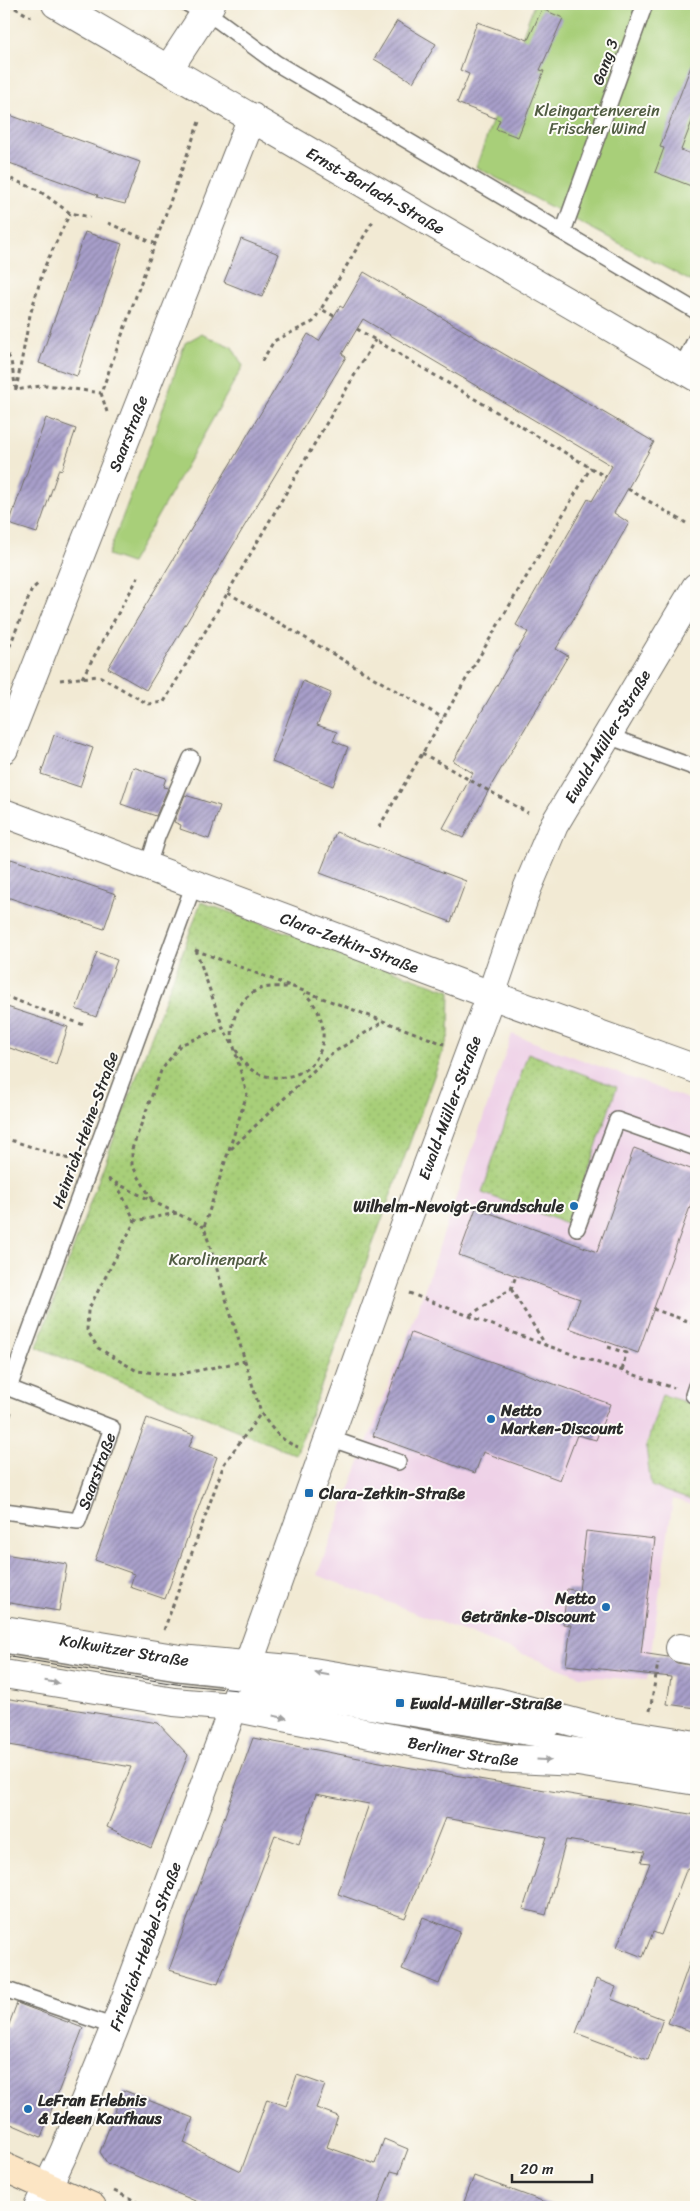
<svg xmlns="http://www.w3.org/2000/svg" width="700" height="2211" font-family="Sriracha,sans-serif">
  <defs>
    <pattern id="park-dots" width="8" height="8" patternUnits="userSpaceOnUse" patternTransform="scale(1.25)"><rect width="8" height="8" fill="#a8cf79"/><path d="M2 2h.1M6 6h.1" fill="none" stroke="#91b269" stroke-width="1.8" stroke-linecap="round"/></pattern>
    <pattern id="building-hatch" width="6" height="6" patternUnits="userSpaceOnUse" patternTransform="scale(1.25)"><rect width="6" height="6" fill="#a89fca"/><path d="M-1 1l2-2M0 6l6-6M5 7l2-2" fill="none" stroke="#8982a4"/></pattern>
  </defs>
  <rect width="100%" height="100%" fill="#fdfcf7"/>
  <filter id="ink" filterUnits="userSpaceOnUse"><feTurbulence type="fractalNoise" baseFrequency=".02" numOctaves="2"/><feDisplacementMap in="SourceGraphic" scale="10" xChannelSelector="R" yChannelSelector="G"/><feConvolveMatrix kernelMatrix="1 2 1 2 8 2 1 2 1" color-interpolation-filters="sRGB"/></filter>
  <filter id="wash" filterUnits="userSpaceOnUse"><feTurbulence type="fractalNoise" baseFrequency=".0096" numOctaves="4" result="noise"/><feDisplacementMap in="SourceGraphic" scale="20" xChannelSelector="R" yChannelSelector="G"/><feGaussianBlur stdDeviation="1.12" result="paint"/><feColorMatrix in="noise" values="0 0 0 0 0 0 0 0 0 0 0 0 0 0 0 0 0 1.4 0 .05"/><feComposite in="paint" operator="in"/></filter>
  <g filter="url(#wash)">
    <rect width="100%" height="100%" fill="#f2ead4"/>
    <path fill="#eed0e7" d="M512 1034 696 1102V1506L673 1499 647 1680 580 1676 317 1575 417 1311Z"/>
    <g fill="#a8cf79" stroke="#6a7d52">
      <path d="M534 4H696V284L476 167Z"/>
      <path d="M201 334 232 347 243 366 131 563 108 555 155 432 185 343Z"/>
    </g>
    <g fill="url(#park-dots)" stroke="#6a7d52">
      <path d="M201 902 450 991 449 1035 296 1455 37 1347Z"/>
      <path d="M528 1053 617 1087 569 1224 482 1193Z"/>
      <path d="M662 1395 696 1405V1502L651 1486 646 1447Z"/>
    </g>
    <g id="blocks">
      <g fill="url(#building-hatch)">
        <path d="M542 9 563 18 540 70 544 71 518 137 496 129 500 120 457 103 469 74 460 70 477 22 528 40Z"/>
        <path d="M397 21 436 44 413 82 374 59Z"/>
        <path d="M695 56 696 111 681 150 696 156V173L691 186 655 172 664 148 660 147Z"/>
        <path d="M4 113 140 162 125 204 97 197 98 195 4 161Z"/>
        <path d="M85 232 122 244 77 376 39 363Z"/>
        <path d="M241 239 279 254 262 297 224 282Z"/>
        <path d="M364 272 654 442 614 513 629 523 556 649 568 656 492 784 463 838 443 828 473 773 453 761 528 632 516 625 588 499 592 501 612 466 363 319 342 354 346 357 146 690 108 668 308 334 319 341 340 306 343 308Z"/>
        <path d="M46 418 76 429 62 470 59 469 37 533 9 524Z"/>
        <path d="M303 681 331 693 317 725 337 732 333 741 348 747 333 786 272 762Z"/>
        <path d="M54 735 93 748 80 787 41 774Z"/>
        <path d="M133 767 166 778 163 787 168 788 156 816 121 804Z"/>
        <path d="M185 795 220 806 209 839 180 829 181 825 174 822Z"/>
        <path d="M336 832 466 881 451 922 320 873Z"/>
        <path d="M11 859 116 894 104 929 4 896V881Z"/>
        <path d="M97 952 117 960 96 1017 76 1009Z"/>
        <path d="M4 1006 68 1027 56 1064 4 1046Z"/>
        <path d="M634 1148 696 1171V1190L638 1353 569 1328 580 1299 459 1255 476 1208 597 1252Z"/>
        <path d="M411 1333 610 1404 596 1440 577 1435 560 1480 483 1452 475 1473 373 1436Z"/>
        <path d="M147 1418 194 1435 189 1447 217 1457 165 1599 130 1587 134 1574 95 1560Z"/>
        <path d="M586 1531 655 1539 641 1653 668 1657 677 1663 696 1666V1708L667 1704 671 1677 566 1665 571 1625 563 1624 567 1589 579 1591Z"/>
        <path d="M4 1554 67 1564 59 1611 4 1602Z"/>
        <path d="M4 1698 158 1723 188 1755 151 1848 107 1827 131 1767 4 1744Z"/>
        <path d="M253 1738 412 1768 696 1815V1869L687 1868 661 1935 653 1932 643 1957 617 1947 650 1863 641 1862 645 1852 566 1840 546 1915 523 1909 547 1837 445 1818 405 1918 338 1894 369 1804 316 1794 299 1844 275 1835 218 1984 169 1970Z"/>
        <path d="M423 1917 460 1932 439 1984 402 1969Z"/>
        <path d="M693 1953H696V2033L668 2023Z"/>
        <path d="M596 1979 616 1987 611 1999 663 2019 648 2060 576 2033Z"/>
        <path d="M17 2003 83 2028 41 2137 4 2121V2025L8 2027Z"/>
        <path d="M297 2075 325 2085 316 2108 338 2116 327 2147 375 2164 384 2139 408 2149 399 2173 391 2171 377 2207H209L107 2163 100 2152 123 2090 193 2118 184 2143 241 2171 267 2099 286 2106Z"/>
        <path d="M474 2176 553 2205V2207H462Z"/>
      </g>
    </g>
  </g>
  <g filter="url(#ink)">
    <use href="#blocks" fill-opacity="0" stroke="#716e66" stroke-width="1"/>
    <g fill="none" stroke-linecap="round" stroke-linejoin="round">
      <defs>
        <g id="lane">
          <path d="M188 4 219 21 276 63 696 311"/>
          <path d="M563 232 645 4"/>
          <path d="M681 368 696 339"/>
          <path d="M608 736 696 768"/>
          <path d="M148 866 157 837 191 758"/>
          <path d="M577 1228 617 1120 696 1148"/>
          <path d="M693 1395 696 1386"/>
          <path d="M329 1438 398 1462"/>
          <path id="s1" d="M4 1511 78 1521 112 1428 9 1388 194 884"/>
          <path d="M4 1645 178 1673 242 1680 400 1703 552 1729"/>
          <path d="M238 1690 696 1765"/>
          <path d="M4 1989 115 2027"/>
        </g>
        <g id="street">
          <path id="s2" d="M56 4 696 377"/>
          <path d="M169 68 211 4"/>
          <path id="s3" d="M4 749 252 117"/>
          <path id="s4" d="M4 813 491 995 696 1069"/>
          <path id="s5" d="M4 1630 180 1659 301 1670 497 1702 603 1730 696 1745"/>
          <path d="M680 1648 696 1651"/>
          <path id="s6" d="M4 1674 174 1702 232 1707 493 1758 578 1762 696 1781"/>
          <path id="s7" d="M38 2207 64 2152 115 2027 227 1724 396 1250 491 995 527 889 554 825 696 587"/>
        </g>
        <path id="secondary" d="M4 2167 92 2207"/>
      </defs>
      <use href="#lane" stroke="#716e66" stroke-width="18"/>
      <use href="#street" stroke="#716e66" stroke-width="30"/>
      <use href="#secondary" stroke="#716e66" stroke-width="30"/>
      <g stroke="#716e66" stroke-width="3" stroke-dasharray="4 4" stroke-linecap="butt">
        <path d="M8 4 31 17"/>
        <path d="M4 176 38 190 70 213 90 217"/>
        <path d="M108 223 156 244"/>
        <path d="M334 316 321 309 373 221"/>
        <path d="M357 329 606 477"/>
        <path d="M4 348 11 361 16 390 47 385 101 393"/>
        <path d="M262 361 274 341 313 322 321 309"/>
        <path d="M16 390 30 315 44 268 70 213"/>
        <path d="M107 412 101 393 200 119"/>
        <path d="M628 489 686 523"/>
        <path d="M228 593 443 718"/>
        <path d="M4 661 32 589 38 584"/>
        <path d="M82 678 140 574"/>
        <path d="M60 680 99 676 148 704 164 702 375 340"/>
        <path d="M422 753 528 813"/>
        <path d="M379 827 591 467"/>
        <path d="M195 950 444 1044"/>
        <path d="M196 950 223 1028 234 1047 247 1094 204 1227 261 1413C271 1428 281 1441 298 1447"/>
        <path d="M4 996 84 1025"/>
        <path d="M233 1043C229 1021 240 993 264 988 271 986 281 987 288 987"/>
        <path d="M236 1050C239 1055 243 1062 247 1066 254 1073 263 1076 272 1077 323 1082 340 1026 304 993"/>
        <path d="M4 1138 72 1160"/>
        <path d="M231 1149 331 1054 383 1022"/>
        <path d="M108 1179 204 1227"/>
        <path d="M116 1183 135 1221"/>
        <path d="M152 1200 132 1165V1149L161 1071 180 1045 223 1028"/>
        <path d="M177 1213 135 1221 88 1310 87 1330 98 1348 137 1371 176 1375 245 1361"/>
        <path d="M511 1289 545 1344"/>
        <path d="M409 1293 545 1345 674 1388"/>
        <path d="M653 1309 696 1324"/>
        <path d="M470 1315 511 1289 516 1276"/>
        <path d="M608 1347 626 1353 622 1371"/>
        <path d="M4 1463 7 1427 11 1412"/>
        <path d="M164 1630 224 1464 261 1413"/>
        <path d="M650 1711 658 1663"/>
        <path d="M114 2191 140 2203 165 2207"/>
      </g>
      <use href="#lane" stroke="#fff" stroke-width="15"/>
      <use href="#street" stroke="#fff" stroke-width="28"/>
      <use href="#secondary" stroke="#fce5c4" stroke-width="28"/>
      <path stroke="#2b2b2b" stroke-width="1" d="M4 1656 176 1684 238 1690"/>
    </g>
    <defs><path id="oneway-solid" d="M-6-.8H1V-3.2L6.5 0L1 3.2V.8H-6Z" transform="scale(1.25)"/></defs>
    <g fill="#a0a0a0">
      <use href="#oneway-solid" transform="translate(322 1674) rotate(-171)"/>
      <use href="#oneway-solid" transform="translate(52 1682) rotate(9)"/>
      <use href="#oneway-solid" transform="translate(280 1717) rotate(11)"/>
      <use href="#oneway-solid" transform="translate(544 1760) rotate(3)"/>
    </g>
  </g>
  <g fill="#1f6fb2" stroke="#fdfcf7" stroke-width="2">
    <circle cx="574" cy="1206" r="5"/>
    <circle cx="491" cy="1419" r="5"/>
    <rect x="304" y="1488" width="10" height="10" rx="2.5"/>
    <circle cx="606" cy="1607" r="5"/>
    <rect x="395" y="1698" width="10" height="10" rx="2.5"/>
    <circle cx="28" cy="2109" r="5"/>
  </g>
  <g text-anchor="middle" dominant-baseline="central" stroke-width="4" stroke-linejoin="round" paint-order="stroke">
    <g font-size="16" fill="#2b2b2b" stroke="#fdfcf7">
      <text transform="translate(605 62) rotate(-70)">Gang 3</text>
      <text stroke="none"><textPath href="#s2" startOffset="370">Ernst-Barlach-Straße</textPath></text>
      <text stroke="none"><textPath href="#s3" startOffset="339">Saarstraße</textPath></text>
      <text stroke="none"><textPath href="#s7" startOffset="1579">Ewald-Müller-Straße</textPath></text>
      <text stroke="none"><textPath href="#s4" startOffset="369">Clara-Zetkin-Straße</textPath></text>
      <text stroke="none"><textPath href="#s7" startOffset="1174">Ewald-Müller-Straße</textPath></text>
      <text transform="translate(85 1130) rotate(-70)">Heinrich-Heine-Straße</text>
      <text stroke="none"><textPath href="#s1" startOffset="128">Saarstraße</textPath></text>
      <text stroke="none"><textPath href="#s5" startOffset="122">Kolkwitzer Straße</textPath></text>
      <text stroke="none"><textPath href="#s6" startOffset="466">Berliner Straße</textPath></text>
      <text stroke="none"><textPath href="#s7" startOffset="282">Friedrich-Hebbel-Straße</textPath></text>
    </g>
    <g font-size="16" fill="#505c42" stroke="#fdfcf7">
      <text x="597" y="110">Kleingartenverein<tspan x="597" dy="18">Frischer Wind</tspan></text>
      <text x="218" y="1259">Karolinenpark</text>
    </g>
    <g font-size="16" font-weight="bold" fill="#2b2b2b" stroke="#fdfcf7" text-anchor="start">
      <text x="564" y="1206" text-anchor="end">Wilhelm-Nevoigt-Grundschule</text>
      <text x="501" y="1410">Netto<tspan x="501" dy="18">Marken-Discount</tspan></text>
      <text x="319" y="1493">Clara-Zetkin-Straße</text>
      <text x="596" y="1598" text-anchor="end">Netto<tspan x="596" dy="18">Getränke-Discount</tspan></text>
      <text x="410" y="1703">Ewald-Müller-Straße</text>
      <text x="38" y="2100">LeFran Erlebnis<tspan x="38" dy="18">&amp; Ideen Kaufhaus</tspan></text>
    </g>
  </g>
  <rect width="700" height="2211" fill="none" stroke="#fdfcf7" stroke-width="20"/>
  <path d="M512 2174v8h80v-8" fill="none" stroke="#2b2b2b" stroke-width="2.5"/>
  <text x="520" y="2174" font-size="15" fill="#2b2b2b" stroke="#fdfcf7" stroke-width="4" paint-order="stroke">20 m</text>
</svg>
